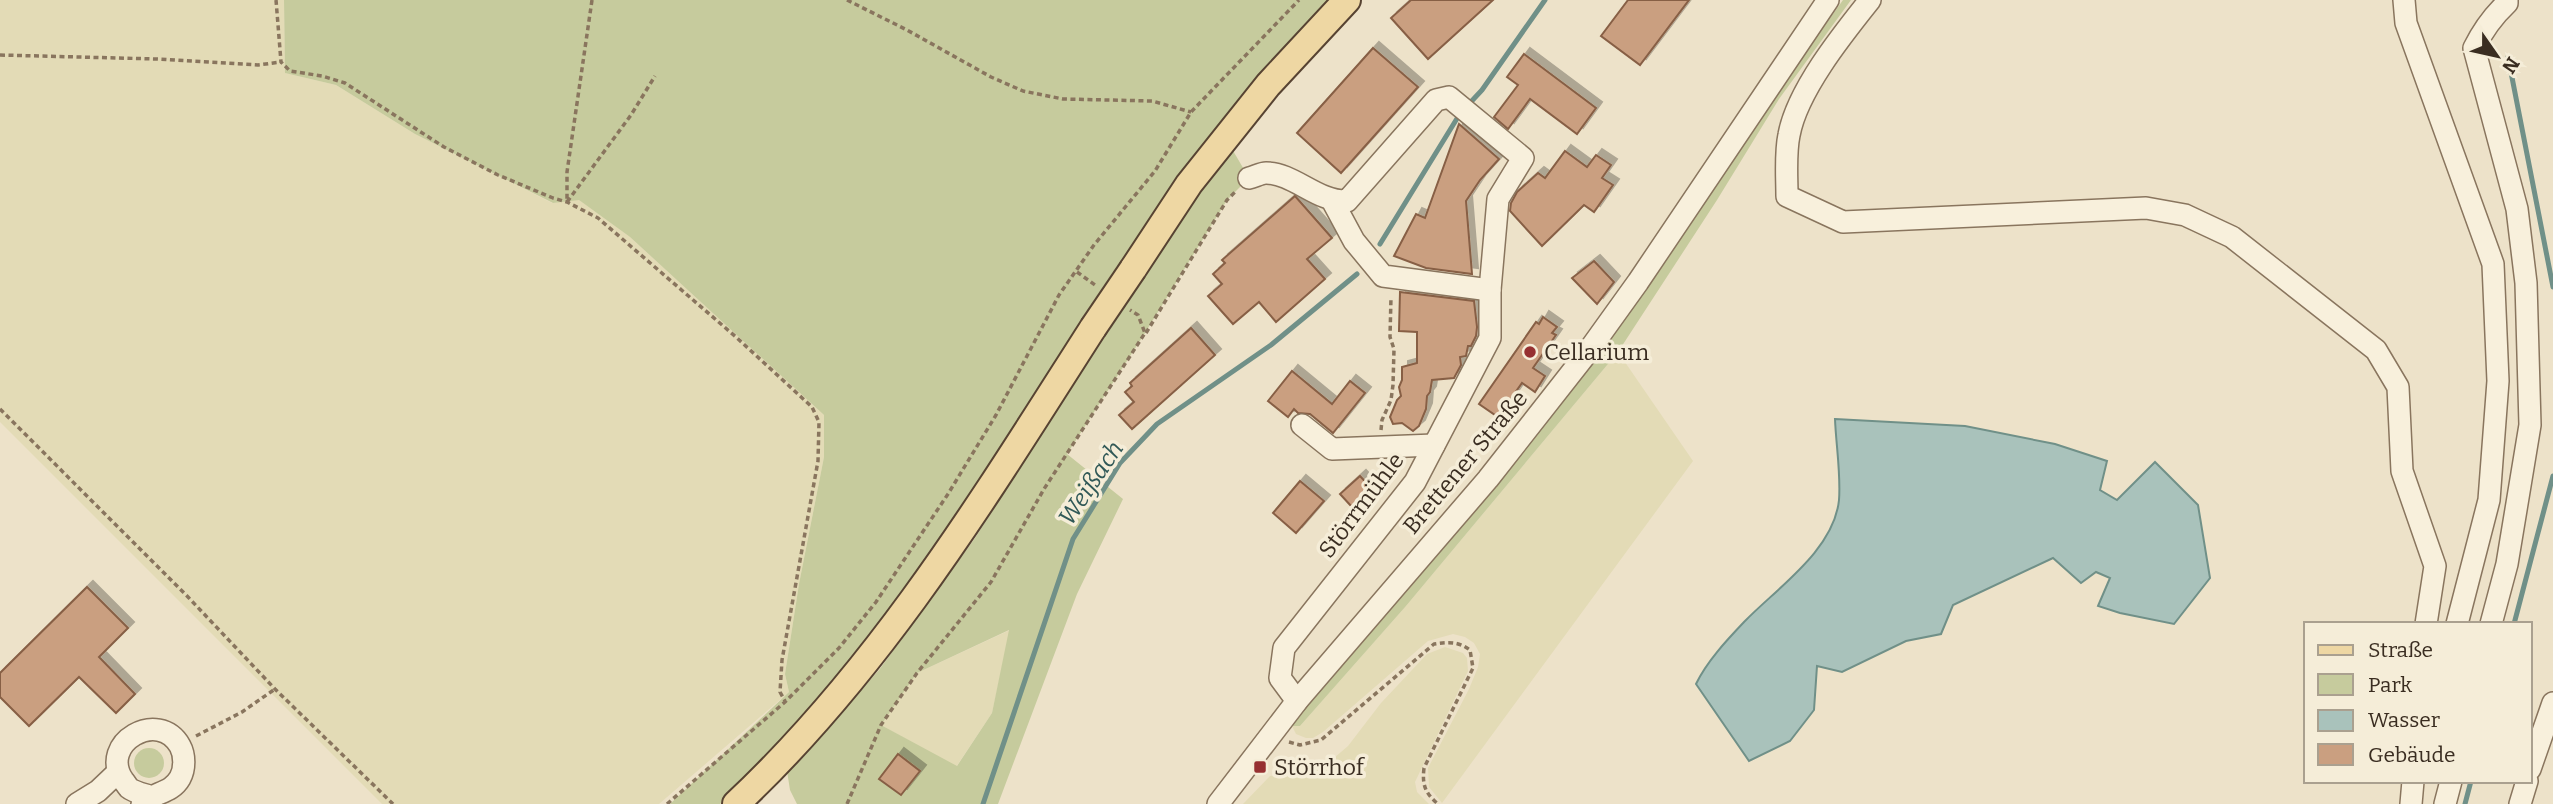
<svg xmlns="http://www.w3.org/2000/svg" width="2553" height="804" font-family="Bitter,serif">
  <defs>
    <filter id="shadow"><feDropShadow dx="6" dy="-6" stdDeviation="0" flood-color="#0004"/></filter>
  </defs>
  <rect width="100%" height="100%" fill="#ede2c9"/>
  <g fill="#e3dbb6">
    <path d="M0 0H284L285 73 336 85 415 134 552 203 578 199 630 237 824 415V457L799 584 785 674 789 692 659 804H382L0 422Z"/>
    <path d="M1618 352 1693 461 1442 803 1429 787 1428 768 1469 689 1478 667 1480 654 1474 643 1465 637 1453 634 1428 641 1323 732 1313 738H1306L1296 734 1292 726H1300L1406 606Z"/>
    <path d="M1010 630 992 713 956 767 881 725 917 673Z"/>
    <path d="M1445 647 1463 653 1467 658 1468 671 1415 782 1417 792 1429 804H1243L1270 776 1296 773 1327 764 1348 746 1381 703 1427 654Z"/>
  </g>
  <g fill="#c6cb9d" fill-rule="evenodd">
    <path d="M284 0H1347L1232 149 1249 178 1227 200 1145 333 1067 454 1123 499 1077 594 998 804H797L790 790 787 771 879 670 975 538 1041 435 1019 425 860 651 769 756 720 804H670L789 692 785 674 799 584 824 457V415L630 237 579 200 553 203 415 134 336 85 285 73ZM1009 630 992 713 957 766 881 725 917 673Z"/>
    <path d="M1843 0H1851L1779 99 1717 200 1618 352 1406 606 1300 726H1292L1293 722 1574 387 1656 276 1763 112Z"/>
    <circle cx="149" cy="763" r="15"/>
  </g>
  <path fill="#a9c2bb" stroke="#709088" stroke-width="2" d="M1835 419 1965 426 2055 444 2107 461 2100 490 2117 500 2155 462 2198 505 2210 578 2174 624 2120 613 2098 606 2110 578 2096 572 2081 583 2053 558 1953 605 1941 634 1906 641 1842 672 1817 666 1814 710 1790 741 1749 761 1696 684C1707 661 1727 640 1745 621 1777 588 1834 550 1839 500 1841 474 1836 445 1835 419Z"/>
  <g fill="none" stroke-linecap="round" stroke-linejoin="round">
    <g stroke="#709088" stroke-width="5">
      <path d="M2508 57 2553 287"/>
      <path d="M1468 105 1482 90 1545 0"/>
      <path d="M1380 244 1461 112"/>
      <path d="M2514 624 2553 476"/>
      <path d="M983 804 1073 539 1120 463 1157 424 1271 345 1357 274"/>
      <path d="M2465 804 2471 781"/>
    </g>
  </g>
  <g fill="#ca9f80" stroke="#875f45" stroke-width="2" filter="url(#shadow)">
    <path d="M1411 0H1493L1428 59 1391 18Z"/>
    <path d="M1628 0H1689L1640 65 1601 36Z"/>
    <path d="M1373 48 1418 87 1341 173 1297 133Z"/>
    <path d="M1524 54 1596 108 1577 134 1530 99 1508 129 1494 117 1518 85 1507 77Z"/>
    <path d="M1459 124 1499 159 1480 180 1466 201 1472 274 1426 268 1394 256 1416 214 1425 218Z"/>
    <path d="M1565 151 1587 167 1596 155 1611 165 1602 178 1613 185 1594 212 1584 205 1542 246 1510 211 1511 203 1517 192 1538 173 1545 178Z"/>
    <path d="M1295 196 1332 238 1307 259 1325 279 1276 322 1259 302 1233 324 1208 296 1222 284 1213 274 1225 263 1222 260Z"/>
    <path d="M1594 261 1614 282 1597 304 1572 278Z"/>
    <path d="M1400 292 1474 301 1477 327 1476 336 1471 346H1468L1466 356 1460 357 1461 365 1454 378 1432 380 1430 392 1427 396 1426 409 1419 426 1413 431 1402 423 1393 424 1390 417 1397 400 1401 396 1399 387 1402 380V367L1417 363V332L1399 331Z"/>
    <path d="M1543 317 1557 327 1552 333 1556 335 1533 368 1545 376 1535 392 1522 383 1498 417 1479 404 1536 322 1539 324Z"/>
    <path d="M1191 328 1215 355 1132 429 1119 415 1134 402 1125 392 1132 386 1130 383Z"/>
    <path d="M1292 371 1332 404 1350 381 1365 393 1333 433 1310 414 1298 413 1294 409 1288 417 1268 401Z"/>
    <path d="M1360 476 1372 489 1352 507 1340 494Z"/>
    <path d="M1300 481 1324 501 1296 533 1273 513Z"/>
    <path d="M87 587 128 628 99 657 135 694 116 713 79 677 29 726 0 697V673Z"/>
    <path d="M898 754 920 771 901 795 879 779Z"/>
  </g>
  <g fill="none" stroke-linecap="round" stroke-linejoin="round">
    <defs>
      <g id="minor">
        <path d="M1870 0C1842 35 1797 91 1789 135 1785 154 1787 177 1787 196L1843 222 2146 208 2185 215 2232 237 2376 350 2398 387 2402 471 2435 566 2426 624"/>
        <path d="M2404 0 2406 23 2493 264 2498 381 2489 500 2457 624"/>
        <path d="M1249 178C1254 177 1261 173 1266 173 1294 173 1317 202 1347 201L1436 100 1449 97 1523 158 1498 199 1490 290V338L1415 482 1284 648 1280 678 1297 701"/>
        <path d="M1333 202 1354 241 1383 276 1490 290"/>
        <path d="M1302 425 1332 449 1434 445"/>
        <path d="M2491 624 2507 564 2530 425 2526 283 2517 209 2474 48C2483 30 2492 17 2507 3V0"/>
        <path d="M2530 769 2553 703"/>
        <path d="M77 804 98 791 118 772"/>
        <path d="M142 804C153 792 171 794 180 778 185 769 185 755 180 746 159 708 98 743 123 780 124 781 128 787 129 788 134 792 143 794 149 796"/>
        <path d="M1218 804 1297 701 1488 479 1587 353 1638 282 1828 0"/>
        <path d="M2411 804 2413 781"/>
        <path d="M2445 804 2451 781"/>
        <path d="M2520 804 2527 781"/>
      </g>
      <g id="major">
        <path d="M1133 269 1189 184 1268 85 1347 0"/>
        <path d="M736 804C882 667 986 495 1093 328"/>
      </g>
    </defs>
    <use href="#minor" stroke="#89755e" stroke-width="24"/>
    <use href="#major" stroke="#574332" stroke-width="30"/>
    <g stroke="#89755e" stroke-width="3.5" stroke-dasharray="5 3.5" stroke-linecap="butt">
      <path d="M276 0 281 62 290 71 322 76 345 83 444 147 498 175 553 198 567 202 598 218 736 337 812 407 819 422 818 461 782 660 780 692 785 701"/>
      <path d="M592 0 567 172V202L631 115 655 76"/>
      <path d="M847 0 907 30 991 77 1023 91 1063 99 1152 101 1191 112"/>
      <path d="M0 55 157 59 258 65 281 62"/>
      <path d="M1077 272 1095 285"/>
      <path d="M1146 333 1227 200 1235 192"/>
      <path d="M0 409 188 597 275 689 393 804"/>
      <path d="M1381 430 1382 420 1391 400 1393 385 1394 349 1390 337 1391 297"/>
      <path d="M196 736 242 712 275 689"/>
      <path d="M1289 742 1300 745 1321 740 1434 644C1448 642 1458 641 1470 650L1473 668 1424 768C1422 785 1425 793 1438 804"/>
      <path d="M667 804 785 702 839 648 876 602 948 494 996 415 1059 295 1094 245 1155 171 1191 112 1299 0"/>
      <path d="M847 804 881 725 917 673 991 582 1044 489 1145 333 1138 315 1130 310"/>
    </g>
    <use href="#minor" stroke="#f8f0dc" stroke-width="21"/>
    <use href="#major" stroke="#eed7a3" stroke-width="26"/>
    <defs>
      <path id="major-bridge" d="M1093 328 1133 269"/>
    </defs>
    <use href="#major-bridge" stroke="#574332" stroke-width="30" stroke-linecap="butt"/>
    <use href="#major-bridge" stroke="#eed7a3" stroke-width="26"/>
  </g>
  <g fill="#963031" stroke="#f5edd8" stroke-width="2.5">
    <circle cx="1530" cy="352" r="7"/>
    <rect x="1253" y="760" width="14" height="14" rx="3.5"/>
  </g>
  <g text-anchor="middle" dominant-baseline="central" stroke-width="7" stroke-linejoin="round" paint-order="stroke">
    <g font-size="23" fill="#3a2d21" stroke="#f5edd8" text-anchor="start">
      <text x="1544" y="352">Cellarium</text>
      <text x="1274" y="767">Störrhof</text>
    </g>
    <g font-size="23" fill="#3a2d21" stroke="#f5edd8">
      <text transform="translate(1465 462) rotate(-50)">Brettener Straße</text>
      <text transform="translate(1361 505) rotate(-53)">Störrmühle</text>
    </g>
    <g font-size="24" font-style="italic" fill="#315957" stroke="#f5edd8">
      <text transform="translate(1091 483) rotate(-56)">Weißach</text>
    </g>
  </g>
  <rect x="2304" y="622" width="228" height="161" fill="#f5edd8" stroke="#aaa08f" stroke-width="2"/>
  <rect x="2318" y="645" width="35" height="10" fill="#eed7a3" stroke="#aaa08f" stroke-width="2"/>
  <text x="2368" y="657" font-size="21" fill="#3a2d21">Straße</text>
  <rect x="2318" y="674" width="35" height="21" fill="#c6cb9d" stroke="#aaa08f" stroke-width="2"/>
  <text x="2368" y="692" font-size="21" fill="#3a2d21">Park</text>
  <rect x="2318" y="710" width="35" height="21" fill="#a9c2bb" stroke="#aaa08f" stroke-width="2"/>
  <text x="2368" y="727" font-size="21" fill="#3a2d21">Wasser</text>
  <rect x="2318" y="744" width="35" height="21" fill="#ca9f80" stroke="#aaa08f" stroke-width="2"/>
  <text x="2368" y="762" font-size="21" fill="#3a2d21">Gebäude</text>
  <g transform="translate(2497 56) rotate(124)" stroke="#f5edd8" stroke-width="5" paint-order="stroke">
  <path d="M0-5L12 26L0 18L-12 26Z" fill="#3a2d21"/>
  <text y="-10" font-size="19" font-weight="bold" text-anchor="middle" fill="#3a2d21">N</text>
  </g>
</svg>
